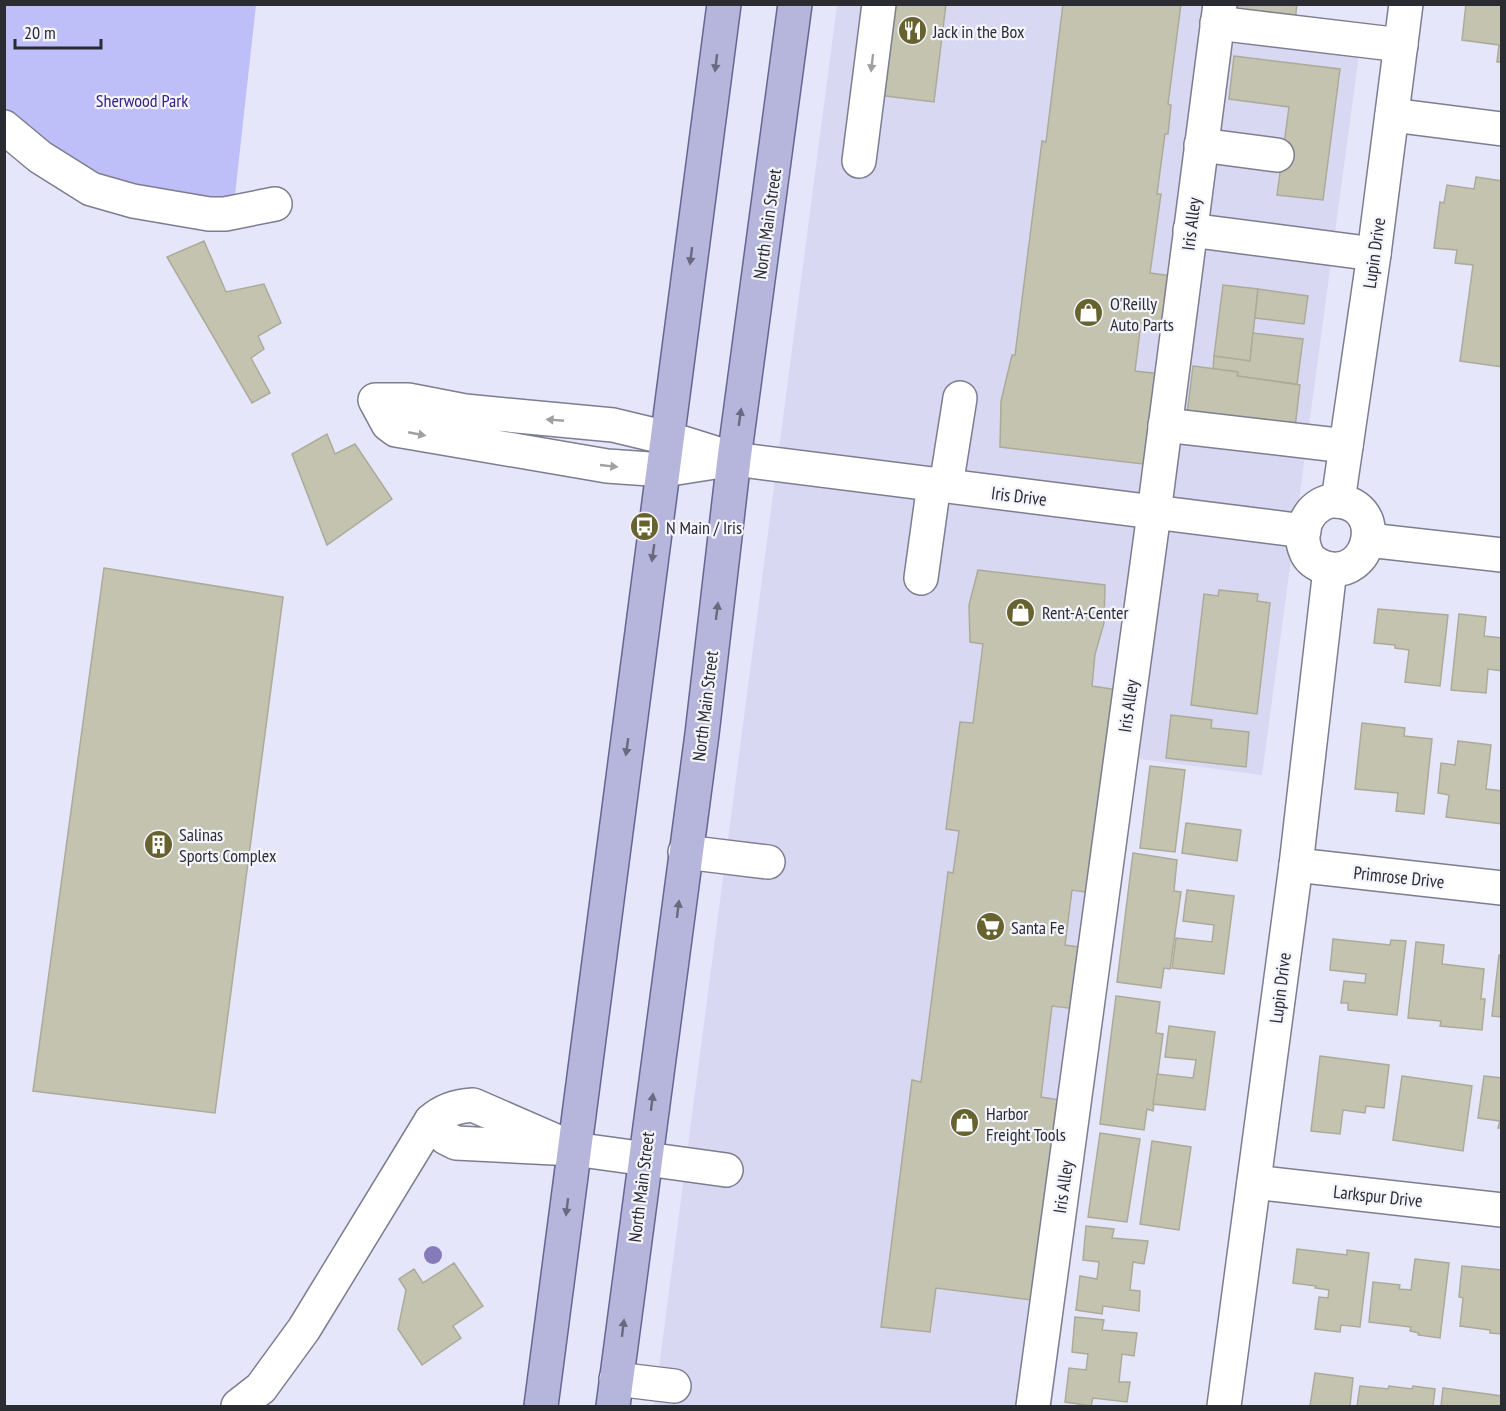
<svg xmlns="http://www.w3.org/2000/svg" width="1506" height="1411" font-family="'PT Sans Narrow',sans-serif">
  <rect width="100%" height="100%" fill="#e5e6fa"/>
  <path fill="#d8d8f3" d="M837 5H1229L1362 32 1262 775 1132 758 1052 1406H654Z"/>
  <path fill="#bebef8" d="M4 5H256L234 204 57 189 5 136Z"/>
  <g fill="#c4c3b0" stroke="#acab99" stroke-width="1.5">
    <path d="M890 4H946L934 102 878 95Z"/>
    <path d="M1063 4H1181L1168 104 1171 105 1168 134H1165L1157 194H1161L1150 273 1172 276 1165 326 1141 323 1135 371 1162 374 1151 465 1000 447 1001 401 1012 355H1015L1042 141 1046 142Z"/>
    <path d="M1231 4H1297L1295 21 1230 12Z"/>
    <path d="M1466 4H1502V62H1497L1499 45 1462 40Z"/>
    <path d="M1234 56 1340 69 1323 200 1277 195 1289 107 1229 99Z"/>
    <path d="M1476 177 1502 181V367L1460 361 1473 265 1455 263 1457 250 1434 248 1440 202 1444 203 1447 185 1474 189Z"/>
    <path d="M204 241 226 292 264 284 281 323 258 336 264 349 251 358 270 393 252 403 167 257Z"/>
    <path d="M1223 285 1258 289 1250 361 1214 356Z"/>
    <path d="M1258 289 1308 296 1304 324 1255 318Z"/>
    <path d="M1253 333 1303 339 1297 384 1237 376 1238 372 1213 369 1214 356 1250 361Z"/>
    <path d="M1193 366 1238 372 1237 376 1300 385 1295 428 1187 414Z"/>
    <path d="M327 434 335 454 355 444 392 499 327 545 292 454Z"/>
    <path d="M104 568 283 597 215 1113 33 1091Z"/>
    <path d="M978 570 1105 585 1104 623 1095 654 1092 686 1118 690 1091 893 1072 890 1065 945 1086 948 1077 1009 1052 1006 1041 1097 1066 1101 1039 1301 936 1288 930 1332 881 1327 912 1080 921 1082 948 872 953 873 959 831 946 829 960 722 973 723 983 644 970 642 969 605Z"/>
    <path d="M1219 590 1258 594 1257 601 1270 603 1257 714 1191 705 1204 594 1218 596Z"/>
    <path d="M1378 609 1448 615 1440 686 1405 682 1409 650 1395 648V645L1374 643Z"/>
    <path d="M1459 614 1486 617 1484 636 1502 638V671L1488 669 1486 693 1451 690Z"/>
    <path d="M1171 715 1212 720 1211 728 1249 732 1246 767 1166 758Z"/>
    <path d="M1362 723 1405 728 1404 736 1432 739 1424 814 1396 811 1398 793 1355 789Z"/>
    <path d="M1458 741 1491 745 1486 789 1502 791V824L1446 817 1449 795 1438 793 1441 763 1455 765Z"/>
    <path d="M1150 766 1185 770 1175 852 1140 848Z"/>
    <path d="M1186 823 1241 830 1237 861 1182 853Z"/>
    <path d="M1133 853 1177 860 1174 891 1181 892 1170 969 1164 968 1161 988 1117 982Z"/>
    <path d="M1187 890 1234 896 1224 974 1172 968 1176 938 1212 942 1214 925 1183 921Z"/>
    <path d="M1333 939 1390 945 1391 940 1406 941 1397 1015 1348 1010V1003H1341L1344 981 1365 983 1366 974 1330 970Z"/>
    <path d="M1416 942 1444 945 1442 964 1484 969 1481 999H1485L1482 1030 1440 1026 1441 1021 1408 1018Z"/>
    <path d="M1499 955H1502V1017L1492 1016Z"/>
    <path d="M1116 996 1160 1002 1156 1033 1163 1034 1153 1111 1147 1109 1144 1130 1100 1124Z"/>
    <path d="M1169 1026 1215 1032 1205 1110 1153 1104 1157 1074 1193 1078 1196 1060 1165 1057Z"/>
    <path d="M1320 1056 1389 1065 1384 1108 1366 1106 1365 1113 1343 1110 1340 1134 1311 1131Z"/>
    <path d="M1402 1076 1472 1086 1463 1151 1393 1140Z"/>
    <path d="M1484 1076 1502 1078V1128H1498L1500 1121 1478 1118Z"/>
    <path d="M1100 1133 1140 1139 1127 1222 1088 1217Z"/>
    <path d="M1152 1141 1191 1147 1179 1230 1140 1224Z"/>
    <path d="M1086 1226 1114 1229 1112 1238 1148 1241 1144 1264 1133 1262 1130 1290 1140 1291 1139 1311 1103 1306 1102 1314 1076 1310 1080 1276 1097 1279 1099 1262 1083 1260Z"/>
    <path d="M1297 1249 1347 1255V1250L1369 1253 1360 1327 1341 1325 1340 1332 1315 1329 1319 1297 1328 1298 1329 1290 1315 1288 1316 1286 1293 1283Z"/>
    <path d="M1415 1259 1449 1263 1440 1338 1418 1335 1419 1333 1410 1331 1411 1327 1369 1322 1373 1282 1400 1285 1399 1289 1411 1290Z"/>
    <path d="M454 1263 483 1306 453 1326 461 1338 422 1365 398 1329 406 1290 399 1279 414 1269 423 1283Z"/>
    <path d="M1462 1266 1502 1270V1334L1490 1333V1330L1460 1326 1463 1298 1459 1297Z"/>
    <path d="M1075 1317 1104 1320 1102 1330 1137 1333 1134 1356 1122 1354 1119 1382H1130L1127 1402 1093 1398 1091 1406 1065 1402 1069 1368 1086 1370 1088 1354 1072 1352Z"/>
    <path d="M1315 1373 1353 1378 1350 1406H1310Z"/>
    <path d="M1360 1386 1388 1389 1389 1386 1412 1389 1413 1386 1435 1389 1433 1406H1357Z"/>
    <path d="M1443 1388 1502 1396V1406H1441Z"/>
  </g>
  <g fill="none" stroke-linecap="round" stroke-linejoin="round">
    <defs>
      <g id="minor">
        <path d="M1217 23 1401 45"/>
        <path d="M1392 115 1502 129"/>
        <path d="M4 127 40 157 91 189 133 201 209 214H225L275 204"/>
        <path d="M1201 145 1277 155"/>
        <path d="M859 161 879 4"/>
        <path d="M1190 230 1374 254"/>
        <path d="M1165 425 1346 446"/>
        <path d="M734 459 664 470 607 466 396 430 388 424 375 400H408L465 411 613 425 667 438 734 459 1304 531"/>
        <path d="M946 486 960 398"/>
        <path d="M1330 501C1391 498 1372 584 1323 567 1316 564 1309 560 1306 552 1297 531 1308 507 1330 501Z"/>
        <path d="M1338 501 1374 254 1406 4"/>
        <path d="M1368 540 1502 555"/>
        <path d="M921 578 934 484"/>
        <path d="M685 852 768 862"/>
        <path d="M1296 865 1502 888"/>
        <path d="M431 1121 446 1138 456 1143 574 1149 726 1170"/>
        <path d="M1254 1182 1502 1210"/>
        <path d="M616 1379 674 1386"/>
        <path d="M238 1406 261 1388 304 1329 431 1121C443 1110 457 1106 473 1105L574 1149"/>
        <path d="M1033 1406 1154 513 1220 4"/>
        <path d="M1224 1406 1296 865 1330 569"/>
      </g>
      <g id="major">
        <path d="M541 1406 724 4"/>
        <path d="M613 1406 702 734 734 459 795 4"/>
      </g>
    </defs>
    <use href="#minor" stroke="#7c7d8e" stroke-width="36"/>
    <use href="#major" stroke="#666591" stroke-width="36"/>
    <use href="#minor" stroke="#fff" stroke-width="33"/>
    <use href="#major" stroke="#b6b5dc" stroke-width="33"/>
  </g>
  <circle fill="#857aba" cx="433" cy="1255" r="9"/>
  <defs><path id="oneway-solid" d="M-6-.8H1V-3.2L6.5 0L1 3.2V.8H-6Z" transform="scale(1.5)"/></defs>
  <g fill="#6a697e">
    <use href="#oneway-solid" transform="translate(716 63) rotate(97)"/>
    <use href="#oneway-solid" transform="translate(691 256) rotate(97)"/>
    <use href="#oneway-solid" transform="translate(740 417) rotate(-82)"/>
    <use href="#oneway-solid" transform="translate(653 553) rotate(98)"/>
    <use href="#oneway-solid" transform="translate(717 611) rotate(-83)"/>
    <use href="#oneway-solid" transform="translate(627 747) rotate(98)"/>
    <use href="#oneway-solid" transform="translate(678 909) rotate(-83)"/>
    <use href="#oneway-solid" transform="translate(652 1102) rotate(-83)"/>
    <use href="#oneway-solid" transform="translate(567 1207) rotate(97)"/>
    <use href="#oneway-solid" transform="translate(623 1328) rotate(-83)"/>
  </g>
  <g fill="#a0a0a3">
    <use href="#oneway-solid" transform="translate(872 63) rotate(97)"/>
    <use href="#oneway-solid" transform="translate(555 420) rotate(-175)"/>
    <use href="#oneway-solid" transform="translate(417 434) rotate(11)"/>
    <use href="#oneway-solid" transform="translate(609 466) rotate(6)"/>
  </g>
  <defs>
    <symbol id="restaurant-disc" viewBox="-11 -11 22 22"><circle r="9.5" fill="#67632f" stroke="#f4f4fc"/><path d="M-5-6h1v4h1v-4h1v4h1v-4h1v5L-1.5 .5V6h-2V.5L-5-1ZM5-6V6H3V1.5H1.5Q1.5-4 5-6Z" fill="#fff"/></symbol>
    <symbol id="shop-disc" viewBox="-11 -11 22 22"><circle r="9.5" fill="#67632f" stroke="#f4f4fc"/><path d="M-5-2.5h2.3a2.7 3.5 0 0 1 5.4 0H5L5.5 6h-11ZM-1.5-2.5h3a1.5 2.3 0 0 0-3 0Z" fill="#fff"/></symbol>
    <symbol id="bus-disc" viewBox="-11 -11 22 22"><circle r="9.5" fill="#67632f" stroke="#f4f4fc"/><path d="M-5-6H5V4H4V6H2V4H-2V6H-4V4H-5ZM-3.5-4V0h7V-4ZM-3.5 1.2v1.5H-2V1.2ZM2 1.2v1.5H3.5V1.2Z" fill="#fff"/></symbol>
    <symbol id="building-disc" viewBox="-11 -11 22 22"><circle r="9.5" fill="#67632f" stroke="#f4f4fc"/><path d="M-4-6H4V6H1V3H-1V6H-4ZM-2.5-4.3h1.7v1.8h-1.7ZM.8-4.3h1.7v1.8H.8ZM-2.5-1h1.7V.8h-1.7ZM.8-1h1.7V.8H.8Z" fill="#fff"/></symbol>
    <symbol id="supermarket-disc" viewBox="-11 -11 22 22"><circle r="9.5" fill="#67632f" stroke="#f4f4fc"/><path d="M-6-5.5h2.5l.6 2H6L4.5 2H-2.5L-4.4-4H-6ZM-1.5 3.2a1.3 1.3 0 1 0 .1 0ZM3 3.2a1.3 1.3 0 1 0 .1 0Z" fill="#fff"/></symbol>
  </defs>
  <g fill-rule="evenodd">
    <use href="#restaurant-disc" x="896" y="14" width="33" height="33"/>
    <use href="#shop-disc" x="1072" y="296" width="33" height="33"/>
    <use href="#bus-disc" x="628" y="510" width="33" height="33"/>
    <use href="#shop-disc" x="1004" y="596" width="33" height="33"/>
    <use href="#building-disc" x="142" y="828" width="33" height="33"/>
    <use href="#supermarket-disc" x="974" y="910" width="33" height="33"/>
    <use href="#shop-disc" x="948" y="1106" width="33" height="33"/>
  </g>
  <g text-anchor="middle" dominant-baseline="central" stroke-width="4.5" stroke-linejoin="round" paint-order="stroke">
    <g font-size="18" fill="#2b2b32" stroke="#f4f4fc" text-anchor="start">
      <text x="933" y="31">Jack in the Box</text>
      <text x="1110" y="303">O'Reilly<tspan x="1110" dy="21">Auto Parts</tspan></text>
      <text x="666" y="527">N Main / Iris</text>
      <text x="1042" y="612">Rent-A-Center</text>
      <text x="179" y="834">Salinas<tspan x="179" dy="21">Sports Complex</tspan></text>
      <text x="1011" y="927">Santa Fe</text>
      <text x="986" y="1113">Harbor<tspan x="986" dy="21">Freight Tools</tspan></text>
    </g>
    <g font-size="18" fill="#372186" stroke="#f4f4fc">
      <text x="142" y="100">Sherwood Park</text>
    </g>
    <g font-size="18" fill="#2b2b32" stroke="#f4f4fc">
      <text transform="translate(767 224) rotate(-82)">North Main Street</text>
      <text transform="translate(1191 224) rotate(-83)">Iris Alley</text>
      <text transform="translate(1374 253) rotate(-82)">Lupin Drive</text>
      <text transform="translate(1019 496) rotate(7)">Iris Drive</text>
      <text transform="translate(705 706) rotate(-83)">North Main Street</text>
      <text transform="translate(1128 706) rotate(-82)">Iris Alley</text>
      <text transform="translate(1399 877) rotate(6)">Primrose Drive</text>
      <text transform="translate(1280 988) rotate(-83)">Lupin Drive</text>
      <text transform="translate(641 1187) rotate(-83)">North Main Street</text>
      <text transform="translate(1063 1187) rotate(-82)">Iris Alley</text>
      <text transform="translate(1378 1196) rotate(6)">Larkspur Drive</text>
    </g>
  </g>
  <rect width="1506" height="1411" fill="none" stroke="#2b2b32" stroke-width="12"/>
  <path d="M15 39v9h86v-9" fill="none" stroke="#2b2b32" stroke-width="3"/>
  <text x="24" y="39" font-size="18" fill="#2b2b32" stroke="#f4f4fc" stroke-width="4.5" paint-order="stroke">20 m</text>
</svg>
